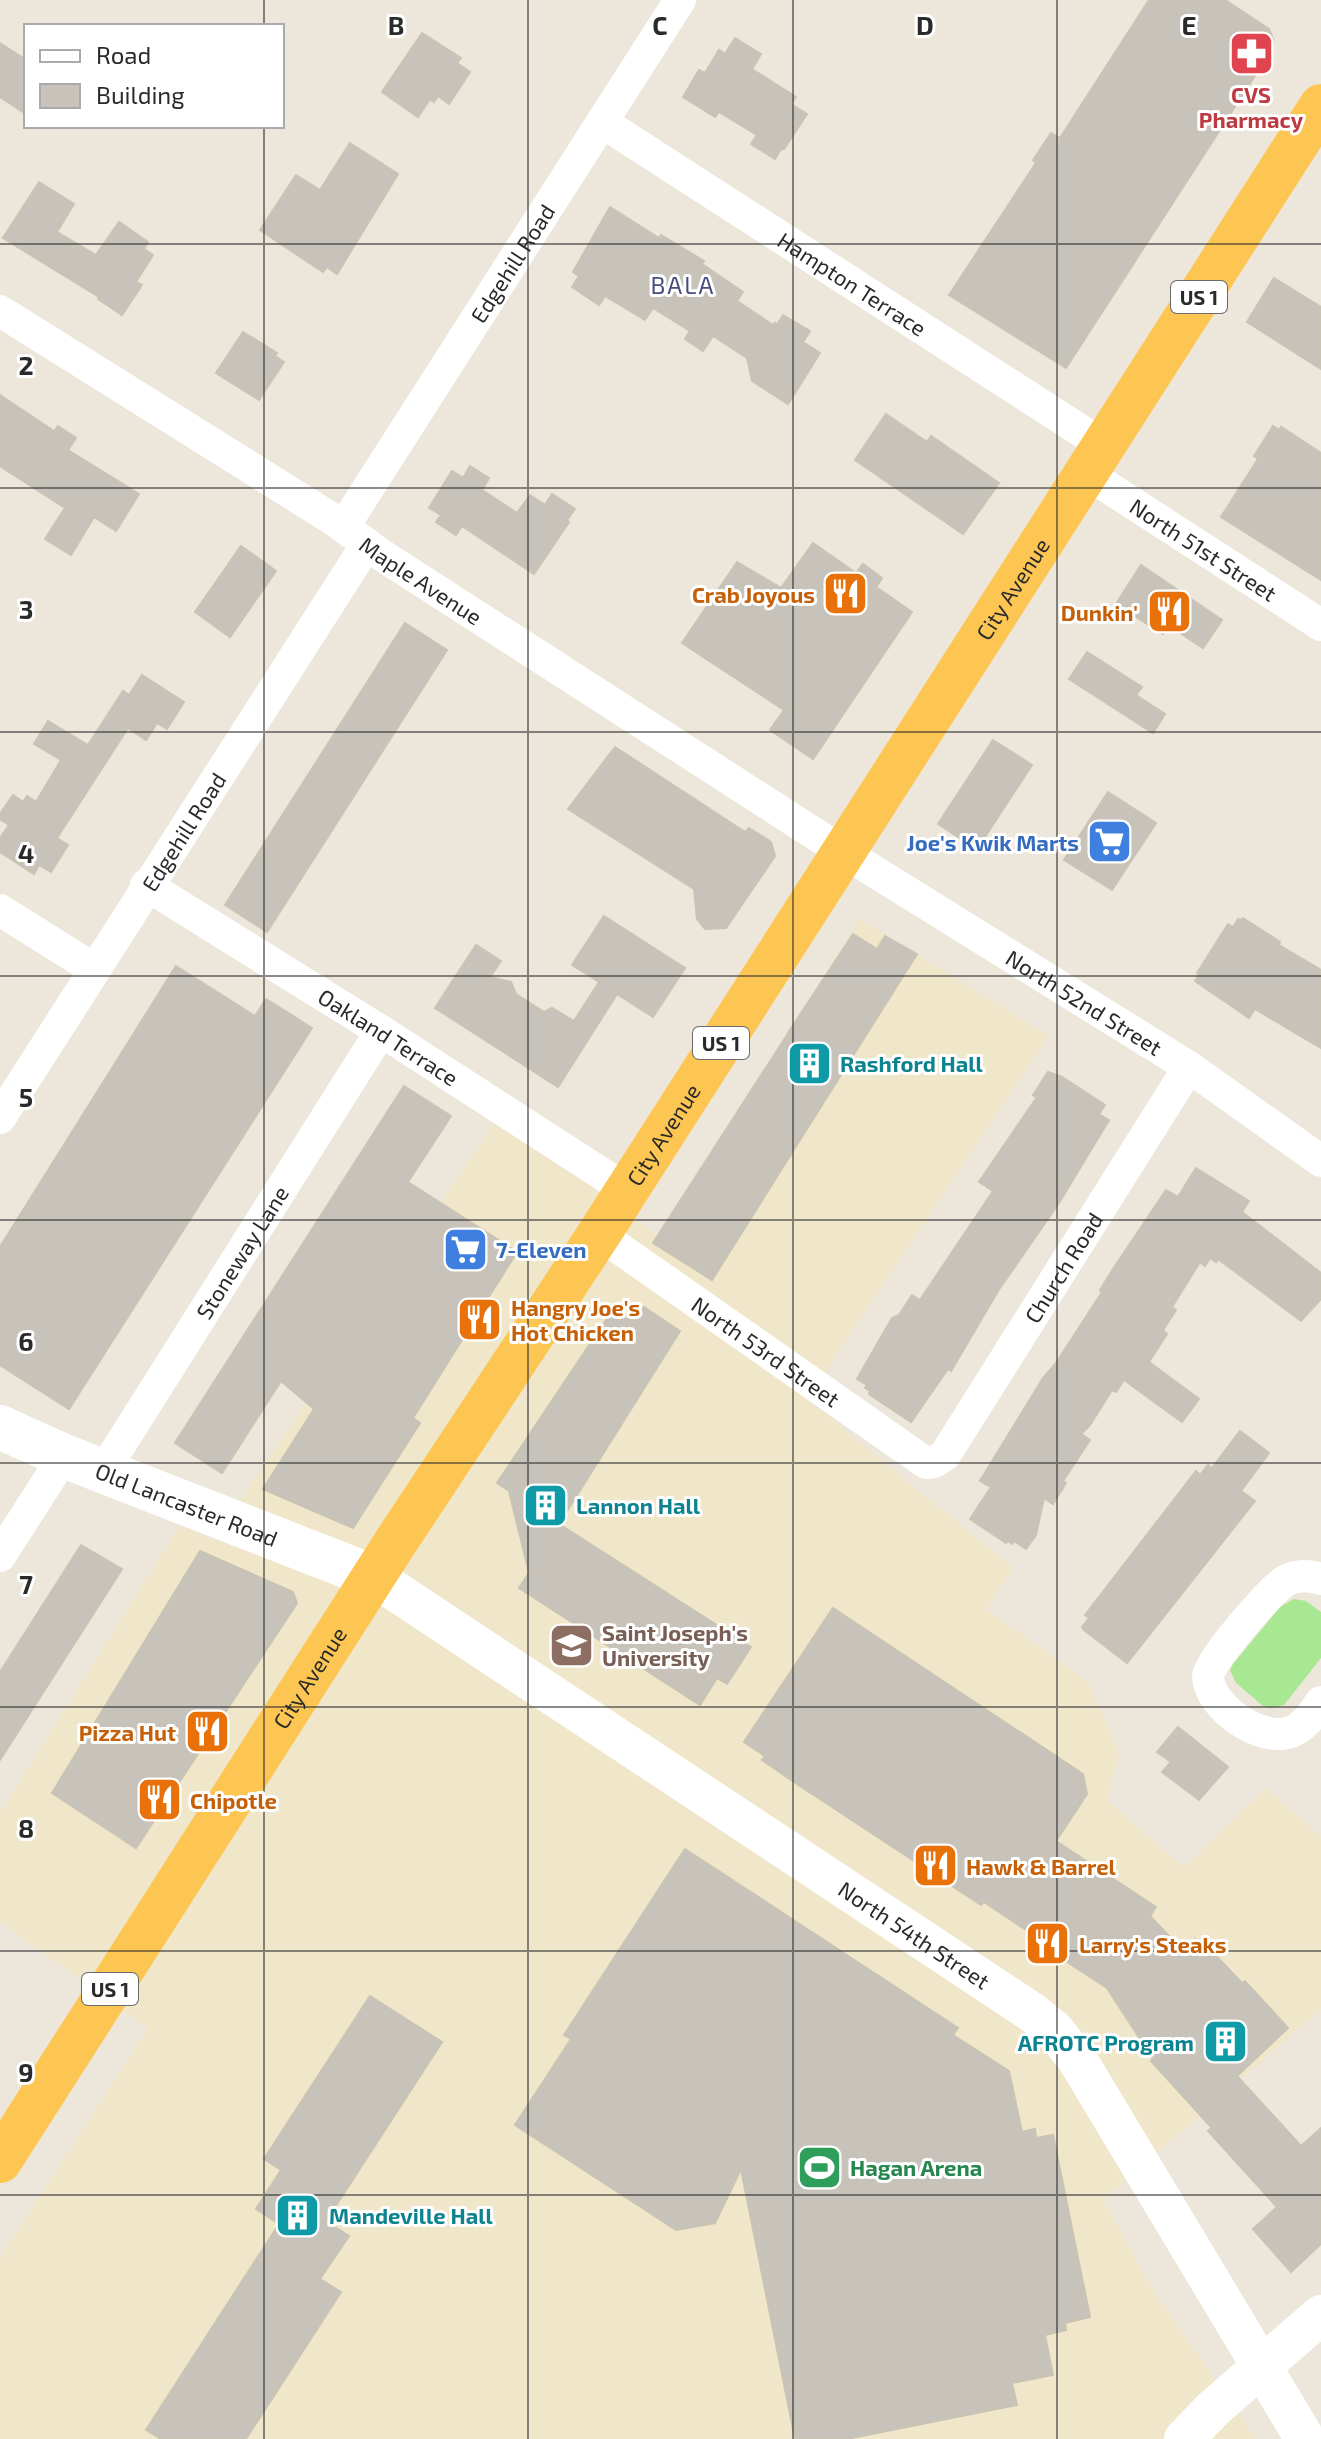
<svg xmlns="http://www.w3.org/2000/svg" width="1321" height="2439" font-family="'Exo 2',sans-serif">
  <rect width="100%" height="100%" fill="#ede7db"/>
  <path fill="#f0e6c9" d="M860 919 1049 1036 807 1399 1013 1568 986 1609 1088 1682 1119 1753 1107 1800 1184 1868 1266 1788 1321 1837V2009L1103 2200 1154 2291 1256 2439H0V2258L148 2028 0 1922V1813L180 1525 213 1540 498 1118 660 1237Z"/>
  <path fill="#a9e893" d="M1294 1599 1306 1601 1321 1612V1658L1284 1705 1270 1708 1263 1706 1236 1683 1230 1670 1233 1664 1281 1606Z"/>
  <g fill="#c8c3ba" stroke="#c9c3b4" stroke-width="2">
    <path d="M1149 0H1225L1269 29 1273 39 1271 51 1066 368 949 295 1036 163 1033 160 1051 133 1060 138Z"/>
    <path d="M422 33 461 58 457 63 470 72 449 104 438 96 434 102 430 99 418 117 382 92Z"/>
    <path d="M735 38 761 54 752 69 796 97 791 104 807 114 784 149H781L775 159 751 144 757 135 719 112 715 117 683 97 699 70 705 73 719 50 725 54Z"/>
    <path d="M0 43 26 60V114L0 97Z"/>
    <path d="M350 143 398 174 337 274 327 267 323 272 260 230 296 175 320 190Z"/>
    <path d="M39 182 74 204 57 232 96 255 119 222 148 242 144 249 153 255 136 282 142 285 122 315 98 299 99 297 3 238Z"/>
    <path d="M610 207 659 238 661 235 704 261 702 264 743 292 737 301 773 325 775 323 777 325 783 315 810 331 803 342 820 353 788 404 752 381 747 358 713 336 703 351 685 339 690 331 653 308 645 320 605 296 599 305 572 287 579 276 573 272Z"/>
    <path d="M1274 278 1321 307V369L1247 322Z"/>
    <path d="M243 332 277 353 275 356 284 362 259 400 216 373Z"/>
    <path d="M0 395 54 431 58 426 76 438 68 450 139 494 116 531 94 517 71 555 45 539 65 508 0 466Z"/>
    <path d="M886 414 927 442 931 436 999 483 963 534 855 460Z"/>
    <path d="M1273 426 1279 430 1281 427 1321 453V580L1221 517 1258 459 1254 456Z"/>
    <path d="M470 466 489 478 482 490 517 513 530 495 545 505 552 494 575 509 567 520 569 522 534 574 462 526 456 535 436 522 441 515 429 508 452 471 463 478Z"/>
    <path d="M813 543 856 573 863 564 882 578 876 587 912 612 813 759 770 730 784 710 682 643 737 562 781 588Z"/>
    <path d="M241 546 276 571 230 637 195 612Z"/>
    <path d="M1141 565 1222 620 1203 648 1168 625 1163 634 1116 604Z"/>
    <path d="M405 623 447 650 267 932 225 905Z"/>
    <path d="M1087 652 1142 687 1136 695 1165 714 1153 733 1069 679Z"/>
    <path d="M142 675 184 702 167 729 157 723 146 740 128 728 57 838 68 845 51 872 39 865 34 874 0 852V838L9 825 0 819V814L13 795 23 802 27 796 36 802 61 760 34 744 48 721 88 745 123 691 129 695Z"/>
    <path d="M993 740 1032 765 977 849 938 824Z"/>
    <path d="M615 747 745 832 749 828 771 842 775 856 726 928 705 929 697 919 694 889 568 809Z"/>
    <path d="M1108 792 1156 823 1112 890 1064 860Z"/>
    <path d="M604 916 685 968 653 1017 617 994 558 1087 435 1008 476 945 501 961 490 977 511 982 516 994 544 1012 552 1008 574 1021 599 982 572 965Z"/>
    <path d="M1243 918 1280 942 1279 945 1321 970V1048L1255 1009 1249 1018 1195 981 1199 975 1197 973 1228 924 1233 927 1238 919 1241 920Z"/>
    <path d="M853 934 877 949 885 936 917 954 712 1280 653 1243 787 1035 792 1038 788 1033Z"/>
    <path d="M176 966 255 1016 266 999 312 1028 69 1409 0 1365V1247Z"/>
    <path d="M1048 1072 1062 1077 1105 1105 1099 1114 1109 1120 1059 1203 998 1291 951 1371 948 1369 911 1422 869 1394 870 1391 865 1388 867 1385 857 1379 892 1318 899 1315 912 1295 920 1300 993 1191 979 1182 1037 1097 1033 1095Z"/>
    <path d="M404 1086 451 1116 408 1182 517 1252 413 1418 420 1423 353 1528 263 1489 314 1409 281 1381 222 1473 175 1443Z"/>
    <path d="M1196 1168 1249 1201 1242 1212 1321 1273V1299L1301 1321 1218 1259 1216 1262 1210 1258 1205 1266 1200 1262 1172 1307 1176 1310 1163 1330 1167 1334 1149 1362 1199 1399 1182 1422 1124 1380 1116 1392 1112 1390 1090 1425 1081 1434 1090 1440 1063 1481 1066 1483 1053 1504 1044 1498 1036 1535 1026 1549 1014 1541 1012 1544 1008 1541 1006 1543 970 1519 991 1487 980 1481 1043 1378 1056 1363 1102 1292 1100 1290 1113 1269 1166 1190 1178 1197Z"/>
    <path d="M644 1307 680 1331 559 1524 751 1647 727 1684 717 1678 700 1705 519 1588 529 1573 509 1491 497 1483 614 1308 634 1321Z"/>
    <path d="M1240 1431 1269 1453 1241 1491 1255 1501 1127 1663 1084 1630 1082 1627 1089 1618 1085 1615 1196 1471 1200 1475 1208 1465 1212 1468Z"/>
    <path d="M81 1545 122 1569 0 1760V1672Z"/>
    <path d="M200 1551 293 1592 297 1603 136 1848 52 1793Z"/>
    <path d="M833 1608 1083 1774 1087 1794 1056 1841 1156 1907 1150 1916 1183 1951 1195 1939 1199 1944 1202 1941 1242 1983 1245 1981 1288 2028 1237 2076 1301 2146 1321 2128V2244L1291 2272 1253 2229 1277 2207 1208 2131 1212 2128 1151 2061 1153 2059 1107 1988 1027 1936 1029 1932 984 1902 981 1905 800 1786 762 1760 765 1756 744 1742Z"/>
    <path d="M1178 1727 1228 1767 1199 1800 1162 1772 1171 1762 1157 1752Z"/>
    <path d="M685 1849 958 2028 953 2035 1009 2071 1022 2132 1035 2129 1036 2138 1053 2135 1090 2317 1065 2323 1066 2330 1045 2335 1053 2375 1012 2383 1017 2405 847 2439H795L741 2169 715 2223 676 2230 515 2125 571 2039 564 2035Z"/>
    <path d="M370 1996 442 2042 326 2221 349 2236 320 2279 341 2292 246 2439H161L146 2430 279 2224 256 2209 281 2170 264 2159Z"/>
  </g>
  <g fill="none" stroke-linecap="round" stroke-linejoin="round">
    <g stroke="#fff" stroke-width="32">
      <path id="s1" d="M602 122 1103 445"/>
      <path id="s2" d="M0 311 334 520 380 554 843 852 1189 1067 1321 1161"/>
      <path id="s3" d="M1086 473 1321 625"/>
      <path id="s4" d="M344 526 680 0"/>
      <path id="s5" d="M146 885 381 1031 627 1190"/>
      <path d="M0 910 94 969"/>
      <path id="s6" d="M0 1118 367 544"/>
      <path id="s7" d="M599 1234 926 1463 934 1462 945 1455 1189 1067"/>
      <path id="s8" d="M103 1472 381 1031"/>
      <path d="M0 1556 64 1456"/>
      <path d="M1321 1579C1309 1575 1296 1575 1285 1581 1271 1590 1208 1662 1208 1676 1209 1708 1262 1743 1291 1732 1305 1727 1313 1713 1321 1702"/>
    </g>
    <g stroke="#fff" stroke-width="40">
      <path id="s9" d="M374 1577 1033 2013 1054 2030 1077 2059 1305 2439"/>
      <path d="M1184 2439 1214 2408 1321 2315"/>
    </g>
    <path stroke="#fff" stroke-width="44" id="s10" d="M0 1427 64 1456 374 1577"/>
    <path stroke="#fdc653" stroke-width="44" id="s11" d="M0 2161 395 1543 599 1234 1321 106"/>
  </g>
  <path fill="none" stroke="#2a2a2a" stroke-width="2" stroke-opacity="0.55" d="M264 0V26M528 0V2439M793 0V2439M1057 0V2439M264 126V2439M0 244H1321M0 488H1321M0 732H1321M0 976H1321M0 1220H1321M0 1463H1321M0 1707H1321M0 1951H1321M0 2195H1321"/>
  <defs>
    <symbol id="pharmacy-square" viewBox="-11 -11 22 22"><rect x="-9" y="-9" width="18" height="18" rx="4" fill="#e0444e" stroke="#fff"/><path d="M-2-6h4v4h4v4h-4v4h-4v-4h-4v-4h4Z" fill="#fff"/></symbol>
    <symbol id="restaurant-square" viewBox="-11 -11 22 22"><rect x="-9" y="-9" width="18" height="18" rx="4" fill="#e8710a" stroke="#fff"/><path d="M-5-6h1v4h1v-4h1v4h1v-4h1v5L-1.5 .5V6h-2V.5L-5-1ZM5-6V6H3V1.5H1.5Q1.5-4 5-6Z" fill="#fff"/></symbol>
    <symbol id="supermarket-square" viewBox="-11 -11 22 22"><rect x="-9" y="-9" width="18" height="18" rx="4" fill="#3f7fe0" stroke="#fff"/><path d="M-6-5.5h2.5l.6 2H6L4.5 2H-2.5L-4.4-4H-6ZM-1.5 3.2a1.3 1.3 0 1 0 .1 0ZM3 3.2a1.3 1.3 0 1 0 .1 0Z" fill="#fff"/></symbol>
    <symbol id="building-square" viewBox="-11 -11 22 22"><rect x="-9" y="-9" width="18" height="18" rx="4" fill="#0f9aa8" stroke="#fff"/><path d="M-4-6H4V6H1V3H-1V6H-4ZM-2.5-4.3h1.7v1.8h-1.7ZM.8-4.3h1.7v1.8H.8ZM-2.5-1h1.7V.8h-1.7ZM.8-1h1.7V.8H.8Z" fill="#fff"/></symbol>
    <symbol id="university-square" viewBox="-11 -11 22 22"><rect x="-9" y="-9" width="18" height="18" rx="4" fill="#8d6e63" stroke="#fff"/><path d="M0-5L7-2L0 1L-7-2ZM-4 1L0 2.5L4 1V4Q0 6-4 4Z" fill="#fff"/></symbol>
    <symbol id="stadium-square" viewBox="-11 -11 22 22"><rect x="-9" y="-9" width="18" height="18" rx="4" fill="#2e9e5b" stroke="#fff"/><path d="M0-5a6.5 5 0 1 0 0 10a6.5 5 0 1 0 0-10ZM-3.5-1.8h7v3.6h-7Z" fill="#fff"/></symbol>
  </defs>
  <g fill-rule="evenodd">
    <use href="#pharmacy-square" x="1226" y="28" width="51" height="51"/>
    <use href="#restaurant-square" x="820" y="568" width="51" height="51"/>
    <use href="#restaurant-square" x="1144" y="586" width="51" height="51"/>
    <use href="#supermarket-square" x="1084" y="816" width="51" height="51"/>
    <use href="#building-square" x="784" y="1038" width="51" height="51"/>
    <use href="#supermarket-square" x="440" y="1224" width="51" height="51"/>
    <use href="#restaurant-square" x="454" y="1294" width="51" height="51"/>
    <use href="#building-square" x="520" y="1480" width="51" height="51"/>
    <use href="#university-square" x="546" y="1620" width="51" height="51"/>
    <use href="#restaurant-square" x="182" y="1706" width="51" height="51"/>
    <use href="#restaurant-square" x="134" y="1774" width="51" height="51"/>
    <use href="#restaurant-square" x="910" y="1840" width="51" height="51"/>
    <use href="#restaurant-square" x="1022" y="1918" width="51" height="51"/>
    <use href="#building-square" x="1200" y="2016" width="51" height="51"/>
    <use href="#stadium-square" x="794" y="2142" width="51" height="51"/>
    <use href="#building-square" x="272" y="2190" width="51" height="51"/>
  </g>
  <g text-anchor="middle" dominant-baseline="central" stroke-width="6" stroke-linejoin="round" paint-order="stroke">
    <g fill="#fff" stroke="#6a6a6a" stroke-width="2">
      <rect x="1171" y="281" width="56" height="32" rx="6"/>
      <rect x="693" y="1027" width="56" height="32" rx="6"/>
      <rect x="82" y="1973" width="56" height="32" rx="6"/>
    </g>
    <g font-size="20" font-weight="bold" fill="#2a2a2a">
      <text x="1199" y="297">US 1</text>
      <text x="721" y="1043">US 1</text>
      <text x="110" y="1989">US 1</text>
    </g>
    <g font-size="22" font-weight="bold" fill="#be3a42" stroke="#fff">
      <text x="1251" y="94">CVS<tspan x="1251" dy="25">Pharmacy</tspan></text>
    </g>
    <g font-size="22" fill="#2a2a2a" stroke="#fff">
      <text stroke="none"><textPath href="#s4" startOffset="312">Edgehill Road</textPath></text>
      <text stroke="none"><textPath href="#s1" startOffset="298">Hampton Terrace</textPath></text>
      <text stroke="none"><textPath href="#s3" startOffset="140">North 51st Street</textPath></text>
      <text stroke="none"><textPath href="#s2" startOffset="500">Maple Avenue</textPath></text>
      <text stroke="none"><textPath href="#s11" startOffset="1870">City Avenue</textPath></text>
      <text stroke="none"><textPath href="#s6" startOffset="340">Edgehill Road</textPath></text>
      <text stroke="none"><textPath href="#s2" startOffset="1286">North 52nd Street</textPath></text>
      <text stroke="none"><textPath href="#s5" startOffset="286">Oakland Terrace</textPath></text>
      <text stroke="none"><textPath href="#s11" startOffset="1222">City Avenue</textPath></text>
      <text stroke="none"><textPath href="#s8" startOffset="260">Stoneway Lane</textPath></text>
      <text stroke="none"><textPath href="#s7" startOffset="642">Church Road</textPath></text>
      <text stroke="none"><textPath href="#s7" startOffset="204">North 53rd Street</textPath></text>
      <text stroke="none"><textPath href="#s10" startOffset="202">Old Lancaster Road</textPath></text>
      <text stroke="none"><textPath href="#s11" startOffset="574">City Avenue</textPath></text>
      <text stroke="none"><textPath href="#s9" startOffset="648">North 54th Street</textPath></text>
    </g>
    <g font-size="22" font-weight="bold" fill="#c56008" stroke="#fff" text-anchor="start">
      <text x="815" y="594" text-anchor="end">Crab Joyous</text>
      <text x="1138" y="612" text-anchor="end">Dunkin'</text>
      <text x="511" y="1307">Hangry Joe's<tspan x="511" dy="25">Hot Chicken</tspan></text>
      <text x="176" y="1732" text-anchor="end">Pizza Hut</text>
      <text x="190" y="1800">Chipotle</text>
      <text x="966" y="1866">Hawk &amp; Barrel</text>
      <text x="1079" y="1944">Larry's Steaks</text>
    </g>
    <g font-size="22" font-weight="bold" fill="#366cbe" stroke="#fff" text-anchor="end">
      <text x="1079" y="842">Joe's Kwik Marts</text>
      <text x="496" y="1249" text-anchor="start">7-Eleven</text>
    </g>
    <g font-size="22" font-weight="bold" fill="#0d838f" stroke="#fff" text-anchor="start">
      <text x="840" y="1063">Rashford Hall</text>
      <text x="576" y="1505">Lannon Hall</text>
      <text x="1194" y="2042" text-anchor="end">AFROTC Program</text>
      <text x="329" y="2215">Mandeville Hall</text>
    </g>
    <g font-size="22" font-weight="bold" fill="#785e54" stroke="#fff" text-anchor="start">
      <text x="602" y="1632">Saint Joseph's<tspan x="602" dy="25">University</tspan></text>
    </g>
    <g font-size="22" font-weight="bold" fill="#27864d" stroke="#fff" text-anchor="start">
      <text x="850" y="2167">Hagan Arena</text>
    </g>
    <g font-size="24" letter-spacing="2" fill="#474d7e" stroke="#fff">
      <text x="683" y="284">BALA</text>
    </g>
  </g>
  <g font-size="26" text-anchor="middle" font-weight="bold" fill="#2a2a2a" stroke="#fff" stroke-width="6" stroke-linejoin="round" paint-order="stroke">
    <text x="396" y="35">B</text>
    <text x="660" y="35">C</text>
    <text x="925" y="35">D</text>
    <text x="1189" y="35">E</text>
    <text x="26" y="375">2</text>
    <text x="26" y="619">3</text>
    <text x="26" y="863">4</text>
    <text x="26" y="1107">5</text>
    <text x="26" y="1351">6</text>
    <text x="26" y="1594">7</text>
    <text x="26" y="1838">8</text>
    <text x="26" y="2082">9</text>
  </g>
  <rect x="24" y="24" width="260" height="104" fill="#ffffff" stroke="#aaaaaa" stroke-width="2"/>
  <rect x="40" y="50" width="40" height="12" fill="#ffffff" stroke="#aaaaaa" stroke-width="2"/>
  <text x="96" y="64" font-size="24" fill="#2a2a2a">Road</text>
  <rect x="40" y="84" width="40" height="24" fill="#c8c3ba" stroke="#aaaaaa" stroke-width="2"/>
  <text x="96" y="104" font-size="24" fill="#2a2a2a">Building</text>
</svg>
